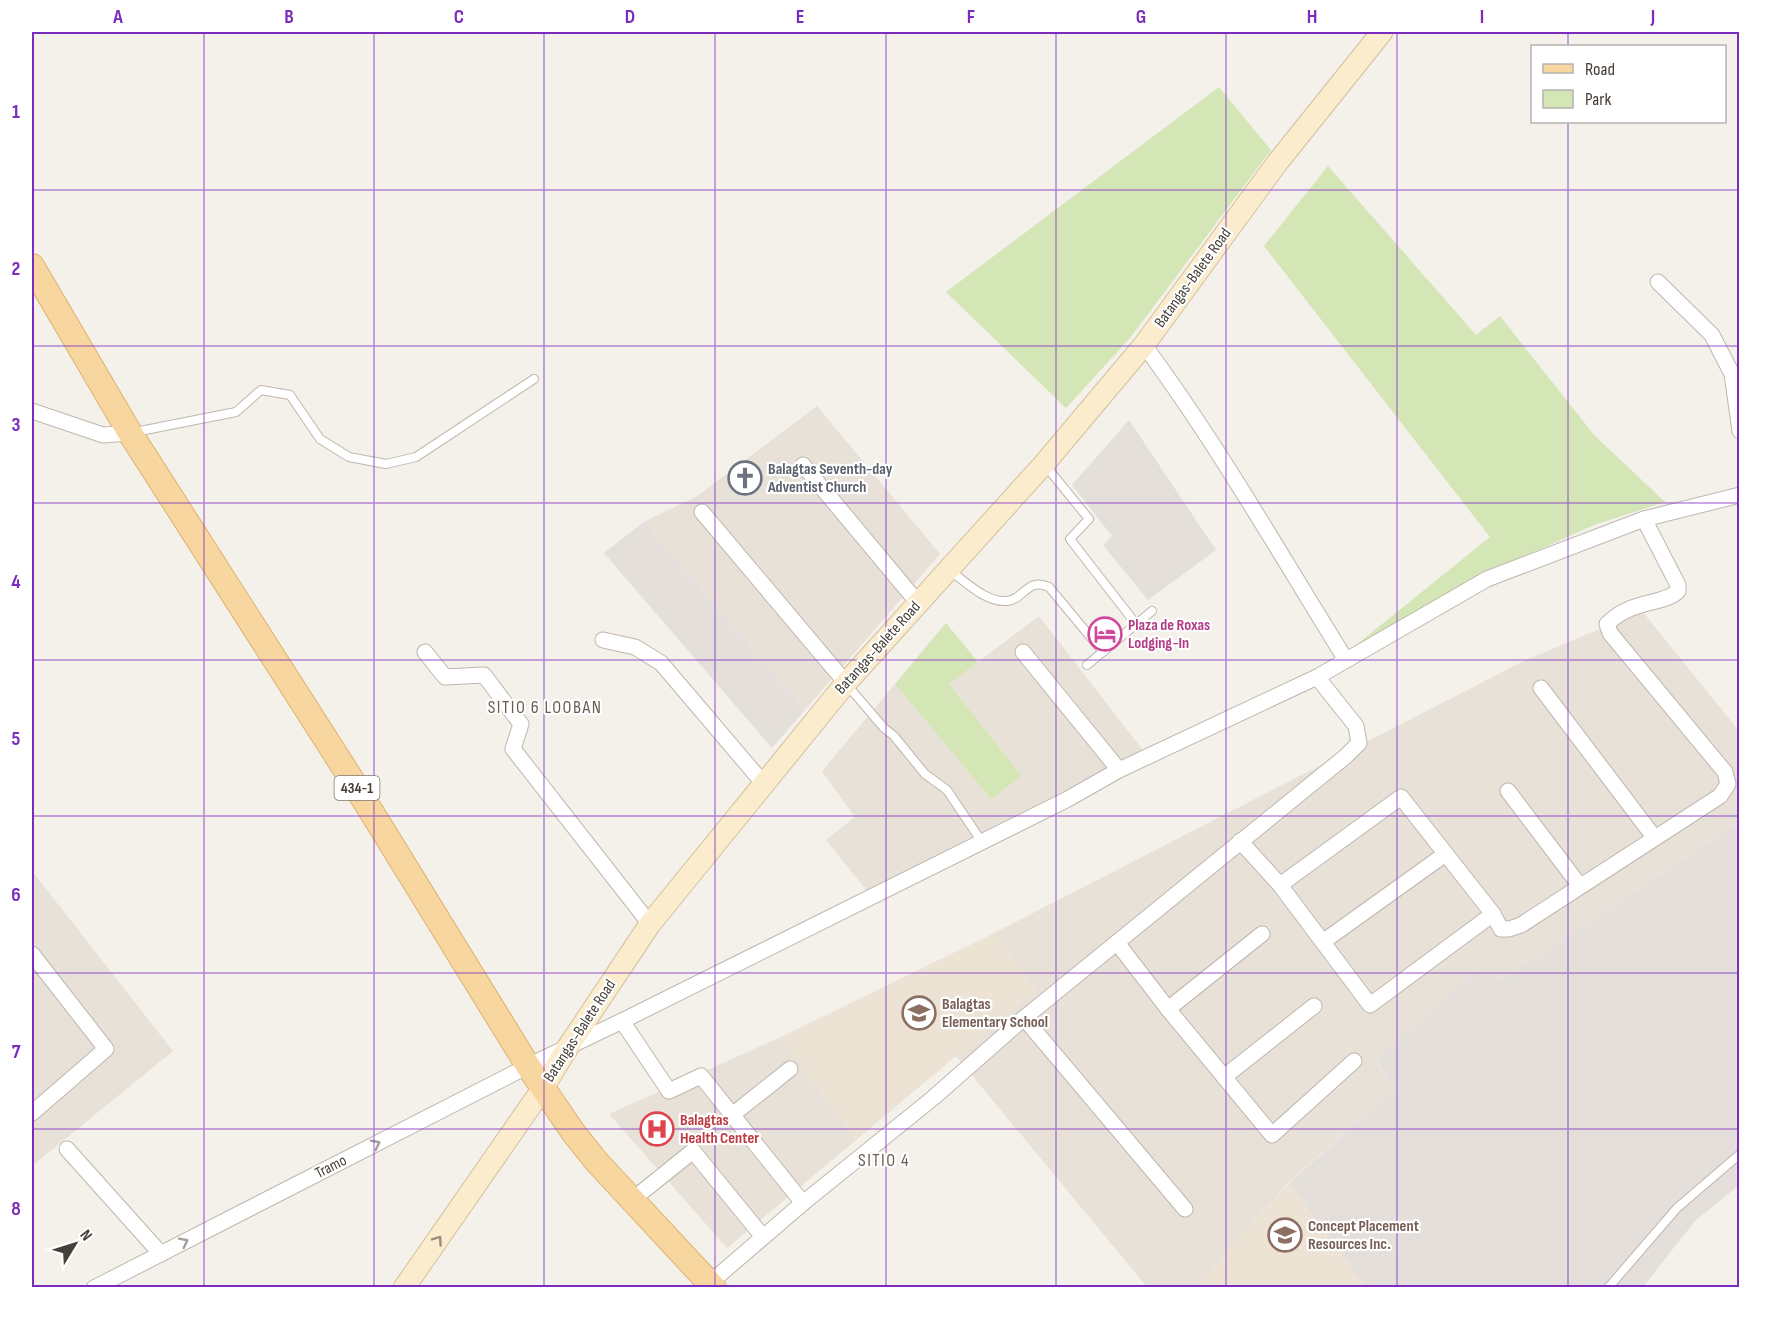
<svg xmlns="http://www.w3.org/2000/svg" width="1771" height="1319" font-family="'Sofia Sans Condensed',sans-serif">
  <rect width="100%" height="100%" fill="#f4f0ea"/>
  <g fill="#e7e1d8">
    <path d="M817 406 940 554 805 710 644 522 697 496Z"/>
    <path d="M1642 611 1739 731V822L1498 981 1483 965 1375 1060 1394 1089 1289 1182 1197 1287H1147L956 1056 1035 990 994 933 1524 661Z"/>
    <path d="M1039 616 1145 753 868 892 826 840 855 817 822 771 895 684 991 799 1022 776 949 684Z"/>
    <path d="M32 871 173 1051 32 1166Z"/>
    <path d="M781 1037 856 1140 727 1248 609 1114Z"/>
  </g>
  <g fill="#e4dfdb">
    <path d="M1129 420 1216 550 1148 600 1103 545 1112 536 1072 485Z"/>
    <path d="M644 522 805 710 772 748 604 553Z"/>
    <path d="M1739 822V1185L1695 1221 1643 1287H1365L1289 1183 1394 1089 1375 1059 1483 965 1498 981Z"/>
  </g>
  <g fill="#ece3d5">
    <path d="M994 933 1035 990 856 1140 781 1037Z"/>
    <path d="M1289 1183 1365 1287H1197Z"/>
  </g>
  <g fill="#d4e5b6">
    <path d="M1219 87 1271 150 1130 338 1066 408 946 292Z"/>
    <path d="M1328 166 1476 335 1500 316 1594 435 1665 502 1594 525 1481 576 1350 650 1490 537 1264 246Z"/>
    <path d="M946 623 978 662 949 684 1022 776 991 799 895 684Z"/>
  </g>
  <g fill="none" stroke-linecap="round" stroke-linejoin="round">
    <defs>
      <g id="service">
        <path d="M135 432 236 412 261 390 290 395 320 439 349 457 386 464 416 457 534 379"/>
        <path d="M1045 465 1089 519 1070 539 1136 624"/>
        <path d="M949 570C965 581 986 603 1007 601 1025 599 1027 577 1049 587L1103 652"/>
        <path d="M1087 665 1152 611"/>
        <path d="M847 685 884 728 894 736 925 774 947 790 982 842"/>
        <path d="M1608 1288 1677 1208 1740 1154"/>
      </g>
      <g id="minor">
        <path d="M1658 282 1712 335 1732 374 1740 431"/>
        <path d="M1144 345C1218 445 1280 554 1346 660"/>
        <path d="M32 411 103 435 130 433"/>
        <path d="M803 465 918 603"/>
        <path d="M702 512 846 683"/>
        <path d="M603 640 635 647 661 663 763 783"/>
        <path d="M425 652 445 677 484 675 521 724 513 749 650 924"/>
        <path d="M1023 652 1119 770"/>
        <path d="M1541 688 1654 837"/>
        <path d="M1508 791 1580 886"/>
        <path d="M1240 841 1280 885 1370 1005 1493 914"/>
        <path d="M1280 885 1401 797 1493 914 1501 929H1509L1521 925 1720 796 1728 784 1725 772 1610 633 1607 624C1616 615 1629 608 1641 605 1653 601 1669 600 1678 591V585L1644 519"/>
        <path d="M1324 941 1444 855"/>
        <path d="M1118 944 1168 1009 1272 1135 1354 1061"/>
        <path d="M32 954 106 1049 32 1113"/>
        <path d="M1168 1009 1262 934"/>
        <path d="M1024 1018 1185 1209"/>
        <path d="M622 1021 669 1091 701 1076 803 1203"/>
        <path d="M1224 1077 1314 1006"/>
        <path d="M731 1116 790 1069"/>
        <path d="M67 1149 161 1254"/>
        <path d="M632 1200 693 1151 763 1237"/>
        <path d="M94 1288 528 1066 622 1021 1066 800 1119 770 1317 677 1487 579 1644 519 1740 495"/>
        <path d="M704 1288 803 1203 933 1098 1024 1018 1346 756 1359 743 1356 726 1317 677"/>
      </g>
      <path id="secondary" d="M404 1288 543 1088 568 1047 650 924 846 683 1044 464 1144 345 1277 163 1382 32"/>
      <path id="primary" d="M32 266 130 433 350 777 528 1066 573 1132 596 1161 714 1288"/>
    </defs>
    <use href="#service" stroke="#bfb7ad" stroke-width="10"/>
    <use href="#minor" stroke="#bfb7ad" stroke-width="17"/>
    <use href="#secondary" stroke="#d3c19e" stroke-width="23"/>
    <use href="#primary" stroke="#dcb26f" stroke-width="26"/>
    <use href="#service" stroke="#fff" stroke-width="8"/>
    <use href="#minor" stroke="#fff" stroke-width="15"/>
    <use href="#secondary" stroke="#fbeccd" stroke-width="21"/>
    <use href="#primary" stroke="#f8d69f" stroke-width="24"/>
  </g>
  <defs><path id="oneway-chevron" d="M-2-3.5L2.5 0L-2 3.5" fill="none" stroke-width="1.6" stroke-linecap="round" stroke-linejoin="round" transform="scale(1.5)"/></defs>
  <g stroke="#a3a09c">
    <use href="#oneway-chevron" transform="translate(376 1144) rotate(-27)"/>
    <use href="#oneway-chevron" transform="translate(184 1242) rotate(-27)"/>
  </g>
  <use stroke="#988d7b" href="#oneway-chevron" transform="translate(438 1240) rotate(-55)"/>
  <path fill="none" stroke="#7b2cbf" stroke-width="1.5" stroke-opacity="0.55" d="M204 32V1288M374 32V1288M544 32V1288M715 32V1288M886 32V1288M1056 32V1288M1226 32V1288M1397 32V1288M1568 32V46M1568 122V1288M32 190H1740M32 346H1740M32 503H1740M32 660H1740M32 816H1740M32 973H1740M32 1129H1740"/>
  <defs>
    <symbol id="church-ring" viewBox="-11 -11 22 22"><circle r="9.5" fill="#fff" stroke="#6b7280" stroke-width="1.5"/><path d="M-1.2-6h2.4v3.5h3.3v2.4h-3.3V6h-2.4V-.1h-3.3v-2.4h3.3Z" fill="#6b7280"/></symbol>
    <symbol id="hotel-ring" viewBox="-11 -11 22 22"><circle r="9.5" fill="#fff" stroke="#d1479c" stroke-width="1.5"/><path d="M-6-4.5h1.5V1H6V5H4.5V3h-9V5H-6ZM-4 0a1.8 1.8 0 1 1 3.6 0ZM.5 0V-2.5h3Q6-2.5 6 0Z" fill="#d1479c"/></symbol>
    <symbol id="school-ring" viewBox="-11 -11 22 22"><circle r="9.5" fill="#fff" stroke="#8d6e63" stroke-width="1.5"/><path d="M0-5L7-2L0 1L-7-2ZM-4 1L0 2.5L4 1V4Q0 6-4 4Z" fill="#8d6e63"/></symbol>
    <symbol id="hospital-ring" viewBox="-11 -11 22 22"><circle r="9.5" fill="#fff" stroke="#e0444e" stroke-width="1.5"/><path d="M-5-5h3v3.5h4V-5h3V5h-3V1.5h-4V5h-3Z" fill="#e0444e"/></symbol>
  </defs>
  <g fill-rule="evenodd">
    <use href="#church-ring" x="726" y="459" width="38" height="38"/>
    <use href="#hotel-ring" x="1086" y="615" width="38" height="38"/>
    <use href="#school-ring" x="900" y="994" width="38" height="38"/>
    <use href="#hospital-ring" x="638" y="1110" width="38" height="38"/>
    <use href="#school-ring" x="1266" y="1216" width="38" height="38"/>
  </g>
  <g text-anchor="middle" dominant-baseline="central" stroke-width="4.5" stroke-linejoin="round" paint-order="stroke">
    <rect fill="#fff" stroke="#7e7974" stroke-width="1.5" x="334.5" y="776" width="45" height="24" rx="4.5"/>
    <g font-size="15" font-weight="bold" fill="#474038">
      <text x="357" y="788">434-1</text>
    </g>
    <g font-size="16" fill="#474038" stroke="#fff">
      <text transform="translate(1193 278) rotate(-54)">Batangas-Balete Road</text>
      <text transform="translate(878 648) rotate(-48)">Batangas-Balete Road</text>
      <text transform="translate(580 1031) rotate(-57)">Batangas-Balete Road</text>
      <text transform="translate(331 1167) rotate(-27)">Tramo</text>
    </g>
    <g font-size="16" font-weight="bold" fill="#5b616d" stroke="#fff" text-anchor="start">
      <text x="768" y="469">Balagtas Seventh-day<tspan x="768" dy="18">Adventist Church</tspan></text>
    </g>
    <g font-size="16" font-weight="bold" fill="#b23c85" stroke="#fff" text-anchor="start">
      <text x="1128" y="625">Plaza de Roxas<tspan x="1128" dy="18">Lodging-In</tspan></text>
    </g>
    <g font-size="16" font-weight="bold" fill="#785e54" stroke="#fff" text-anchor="start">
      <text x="942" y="1004">Balagtas<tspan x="942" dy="18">Elementary School</tspan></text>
      <text x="1308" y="1226">Concept Placement<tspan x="1308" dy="18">Resources Inc.</tspan></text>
    </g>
    <g font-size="16" font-weight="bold" fill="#be3a42" stroke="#fff" text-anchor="start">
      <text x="680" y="1120">Balagtas<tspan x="680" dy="18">Health Center</tspan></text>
    </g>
    <g font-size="18" letter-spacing="1.5" fill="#695d50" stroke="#fff">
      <text x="545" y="707">SITIO 6 LOOBAN</text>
      <text x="884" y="1160">SITIO 4</text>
    </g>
  </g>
  <rect width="1771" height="1319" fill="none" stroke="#ffffff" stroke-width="66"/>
  <rect x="1531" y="45" width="195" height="78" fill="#ffffff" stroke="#b5b3af" stroke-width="1.5"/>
  <rect x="1543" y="64" width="30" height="9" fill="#f8d69f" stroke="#b5b3af" stroke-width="1.5"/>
  <text x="1585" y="75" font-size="18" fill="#474038">Road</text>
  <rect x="1543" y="90" width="30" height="18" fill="#d4e5b6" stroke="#b5b3af" stroke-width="1.5"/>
  <text x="1585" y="105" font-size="18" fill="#474038">Park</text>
  <g transform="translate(75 1244) rotate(52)" stroke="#ffffff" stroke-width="4.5" paint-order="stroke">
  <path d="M0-4.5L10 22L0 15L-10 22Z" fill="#474038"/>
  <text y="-9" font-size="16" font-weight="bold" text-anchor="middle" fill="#474038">N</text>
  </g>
  <rect x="33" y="33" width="1705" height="1253" fill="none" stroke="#7b2cbf" stroke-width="2"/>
  <g font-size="20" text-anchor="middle" font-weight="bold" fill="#7b2cbf">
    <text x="118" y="23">A</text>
    <text x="289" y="23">B</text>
    <text x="459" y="23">C</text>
    <text x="630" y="23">D</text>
    <text x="800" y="23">E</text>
    <text x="971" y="23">F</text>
    <text x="1141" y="23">G</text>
    <text x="1312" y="23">H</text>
    <text x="1482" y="23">I</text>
    <text x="1653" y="23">J</text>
    <text x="16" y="118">1</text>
    <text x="16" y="275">2</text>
    <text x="16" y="431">3</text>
    <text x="16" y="588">4</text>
    <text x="16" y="745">5</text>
    <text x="16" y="901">6</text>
    <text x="16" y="1058">7</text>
    <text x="16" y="1215">8</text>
  </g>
</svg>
